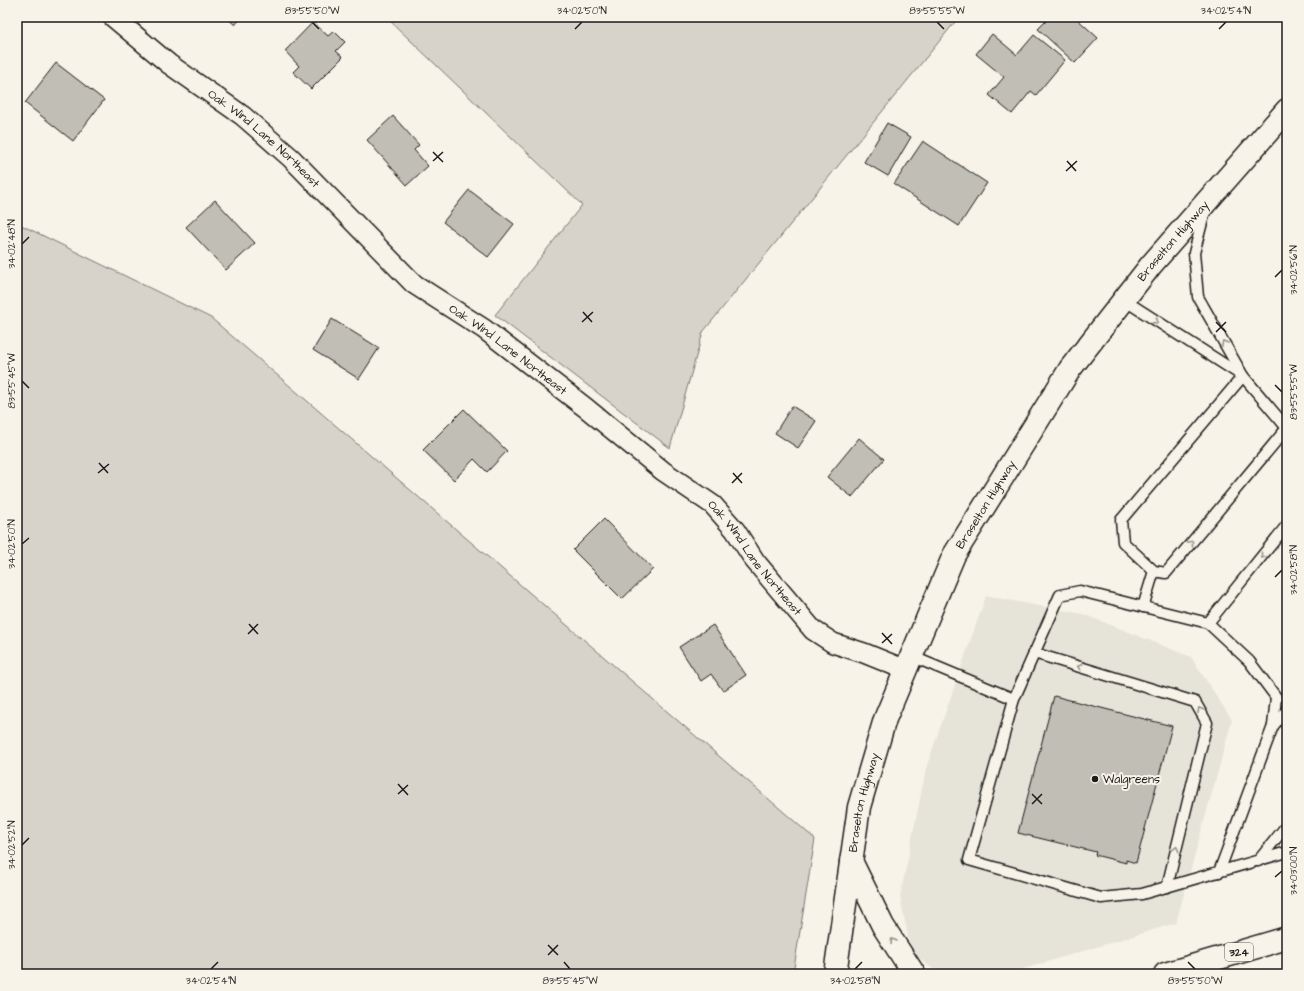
<svg xmlns="http://www.w3.org/2000/svg" width="1304" height="991" font-family="'Architects Daughter',sans-serif">
  <rect width="100%" height="100%" fill="#f7f3e8"/>
  <filter id="ink" filterUnits="userSpaceOnUse"><feTurbulence type="fractalNoise" baseFrequency=".025" numOctaves="2"/><feDisplacementMap in="SourceGraphic" scale="8" xChannelSelector="R" yChannelSelector="G"/><feConvolveMatrix kernelMatrix="1 2 1 2 8 2 1 2 1" color-interpolation-filters="sRGB"/></filter>
  <g filter="url(#ink)">
    <path fill="#e6e3d9" d="M986 596 1083 614 1191 657 1232 720 1176 923 1007 974H959L935 971 911 951 900 897 927 765Z"/>
    <g fill="#d7d3cb" stroke="#7a7874">
      <path d="M386 17H959L703 332 670 448 495 315 582 205Z"/>
      <path d="M17 223 211 318 815 839 793 974H17Z"/>
    </g>
    <g fill="#c0beb5" stroke="#1c1c1c">
      <path d="M226 17H242L235 25Z"/>
      <path d="M1050 17H1075L1098 38 1075 63 1038 29Z"/>
      <path d="M313 22 328 36 334 31 345 42 336 51 343 57 311 89 293 72 299 66 285 51Z"/>
      <path d="M992 34 1017 55 1034 35 1065 60 1036 95 1031 91 1012 114 989 95 1004 77 976 54Z"/>
      <path d="M56 63 104 100 73 141 25 103Z"/>
      <path d="M393 116 419 145 414 150 428 166 407 185 367 140Z"/>
      <path d="M887 123 911 137 888 176 864 162Z"/>
      <path d="M923 141 987 183 959 226 894 184Z"/>
      <path d="M469 190 514 224 488 257 443 222Z"/>
      <path d="M215 200 255 243 226 270 186 227Z"/>
      <path d="M332 319 379 348 359 379 313 350Z"/>
      <path d="M792 406 816 421 798 448 775 433Z"/>
      <path d="M464 409 507 451 487 472 474 459 454 480 423 450Z"/>
      <path d="M859 438 884 459 852 497 827 477Z"/>
      <path d="M604 519 653 569 622 599 573 550Z"/>
      <path d="M713 625 746 675 723 691 711 674 701 681 679 647Z"/>
      <path d="M1054 696 1172 726 1136 863 1126 860V863L1095 855 1096 852 1018 833Z"/>
    </g>
    <g fill="none" stroke-linecap="round" stroke-linejoin="round">
      <defs>
        <g id="service">
          <path d="M1205 211 1194 253 1198 297 1243 376 1287 428"/>
          <path d="M1124 300 1241 375"/>
          <path d="M1243 376 1121 520 1123 542 1154 571 1166 573 1287 428"/>
          <path d="M1143 607 1154 571"/>
          <path d="M1208 623 1287 525"/>
          <path d="M1034 653 1195 702 1207 723 1167 887"/>
          <path d="M911 656 1014 699 969 860 1101 898 1142 894 1287 852"/>
          <path d="M1014 699 1060 595 1080 591 1208 623 1249 661 1276 697 1273 726 1219 872"/>
          <path d="M1273 726 1287 710"/>
          <path d="M1258 861 1287 825"/>
        </g>
        <g id="minor">
          <path id="s1" d="M113 17 169 64 243 116 291 158 414 284 484 329 586 408 663 471 713 505 735 530 755 561 813 630 833 643 864 653 906 670"/>
        </g>
        <g id="secondary">
          <path id="s2" d="M835 974 859 807 885 719 954 555 1070 369 1151 265 1287 110"/>
        </g>
        <g id="primary">
          <path d="M851 861 883 926 914 974"/>
          <path d="M1165 974 1287 938"/>
        </g>
      </defs>
      <use href="#service" stroke="#1c1c1c" stroke-width="13"/>
      <use href="#minor" stroke="#1c1c1c" stroke-width="22"/>
      <use href="#secondary" stroke="#1c1c1c" stroke-width="25"/>
      <use href="#primary" stroke="#1c1c1c" stroke-width="25"/>
      <use href="#service" stroke="#f7f3e8" stroke-width="10"/>
      <use href="#minor" stroke="#f7f3e8" stroke-width="19"/>
      <use href="#secondary" stroke="#f7f3e8" stroke-width="22"/>
      <use href="#primary" stroke="#f7f3e8" stroke-width="22"/>
    </g>
    <defs><path id="oneway-chevron" d="M-2-3.5L2.5 0L-2 3.5" fill="none" stroke-width="1.6" stroke-linecap="round" stroke-linejoin="round"/></defs>
    <g stroke="#94928c">
      <use href="#oneway-chevron" transform="translate(1156 321) rotate(33)"/>
      <use href="#oneway-chevron" transform="translate(1224 343) rotate(-120)"/>
      <use href="#oneway-chevron" transform="translate(1191 543) rotate(-50)"/>
      <use href="#oneway-chevron" transform="translate(1263 556) rotate(129)"/>
      <use href="#oneway-chevron" transform="translate(1080 667) rotate(-163)"/>
      <use href="#oneway-chevron" transform="translate(1200 710) rotate(-120)"/>
      <use href="#oneway-chevron" transform="translate(1176 849) rotate(-76)"/>
      <use href="#oneway-chevron" transform="translate(893 941) rotate(-121)"/>
    </g>
  </g>
  <path fill="none" stroke="#1c1c1c" stroke-width="1.5" d="M312 22 319 29M937 22 944 29M575 29 582 22M1219 29 1226 22M433 152 443 162M433 161 443 152M1067 161 1076 171M1066 171 1077 161M22 244 29 237M1275 277 1282 270M583 312 592 322M582 322 593 312M1216 322 1226 332M1216 332 1226 322M22 381 29 388M1275 385 1282 392M99 463 108 473M98 473 109 464M733 473 742 483M732 483 742 473M22 544 29 538M1275 577 1282 570M249 624 258 634M882 633 892 644M248 634 258 624M882 643 892 634M398 784 408 795M398 794 408 785M1032 794 1042 804M1032 804 1042 794M22 845 29 838M1275 877 1282 871M548 945 558 955M548 955 558 945M564 962 570 969M1188 962 1195 969M211 969 218 962M855 969 862 962"/>
  <circle fill="#1c1c1c" stroke="#f7f3e8" stroke-width="1.5" cx="1095" cy="779" r="4"/>
  <g text-anchor="middle" dominant-baseline="central" stroke-width="4" stroke-linejoin="round" paint-order="stroke">
    <rect fill="#f7f3e8" stroke="#5e5c59" stroke-width="1" x="1225" y="943" width="28" height="18" rx="3"/>
    <g font-size="11" font-weight="bold" fill="#1c1c1c">
      <text x="1239" y="952">324</text>
    </g>
    <g font-size="12" fill="#1c1c1c" stroke="#f7f3e8">
      <text stroke="none"><textPath href="#s1" startOffset="194">Oak Wind Lane Northeast</textPath></text>
      <text stroke="none"><textPath href="#s2" startOffset="822">Braselton Highway</textPath></text>
      <text stroke="none"><textPath href="#s1" startOffset="518">Oak Wind Lane Northeast</textPath></text>
      <text stroke="none"><textPath href="#s2" startOffset="498">Braselton Highway</textPath></text>
      <text stroke="none"><textPath href="#s1" startOffset="843">Oak Wind Lane Northeast</textPath></text>
      <text stroke="none"><textPath href="#s2" startOffset="174">Braselton Highway</textPath></text>
    </g>
    <g font-size="12" fill="#1c1c1c" stroke="#f7f3e8" text-anchor="start">
      <text x="1103" y="779">Walgreens</text>
    </g>
  </g>
  <rect width="1304" height="991" fill="none" stroke="#f7f3e8" stroke-width="44"/>
  <rect x="22" y="22" width="1260" height="947" fill="none" stroke="#1c1c1c" stroke-width="1.5"/>
  <g font-size="10" text-anchor="middle" fill="#1c1c1c">
    <text x="312" y="14">83°55'50"W</text>
    <text x="582" y="14">34°02'50"N</text>
    <text x="937" y="14">83°55'55"W</text>
    <text x="1226" y="14">34°02'54"N</text>
    <text transform="translate(11 244) rotate(-90)" y="4">34°02'48"N</text>
    <text transform="translate(1293 270) rotate(-90)" y="4">34°02'56"N</text>
    <text transform="translate(11 381) rotate(-90)" y="4">83°55'45"W</text>
    <text transform="translate(1293 392) rotate(-90)" y="4">83°55'55"W</text>
    <text transform="translate(11 544) rotate(-90)" y="4">34°02'50"N</text>
    <text transform="translate(1293 570) rotate(-90)" y="4">34°02'58"N</text>
    <text transform="translate(11 845) rotate(-90)" y="4">34°02'52"N</text>
    <text transform="translate(1293 871) rotate(-90)" y="4">34°03'00"N</text>
    <text x="211" y="984">34°02'54"N</text>
    <text x="570" y="984">83°55'45"W</text>
    <text x="855" y="984">34°02'58"N</text>
    <text x="1195" y="984">83°55'50"W</text>
  </g>
</svg>
